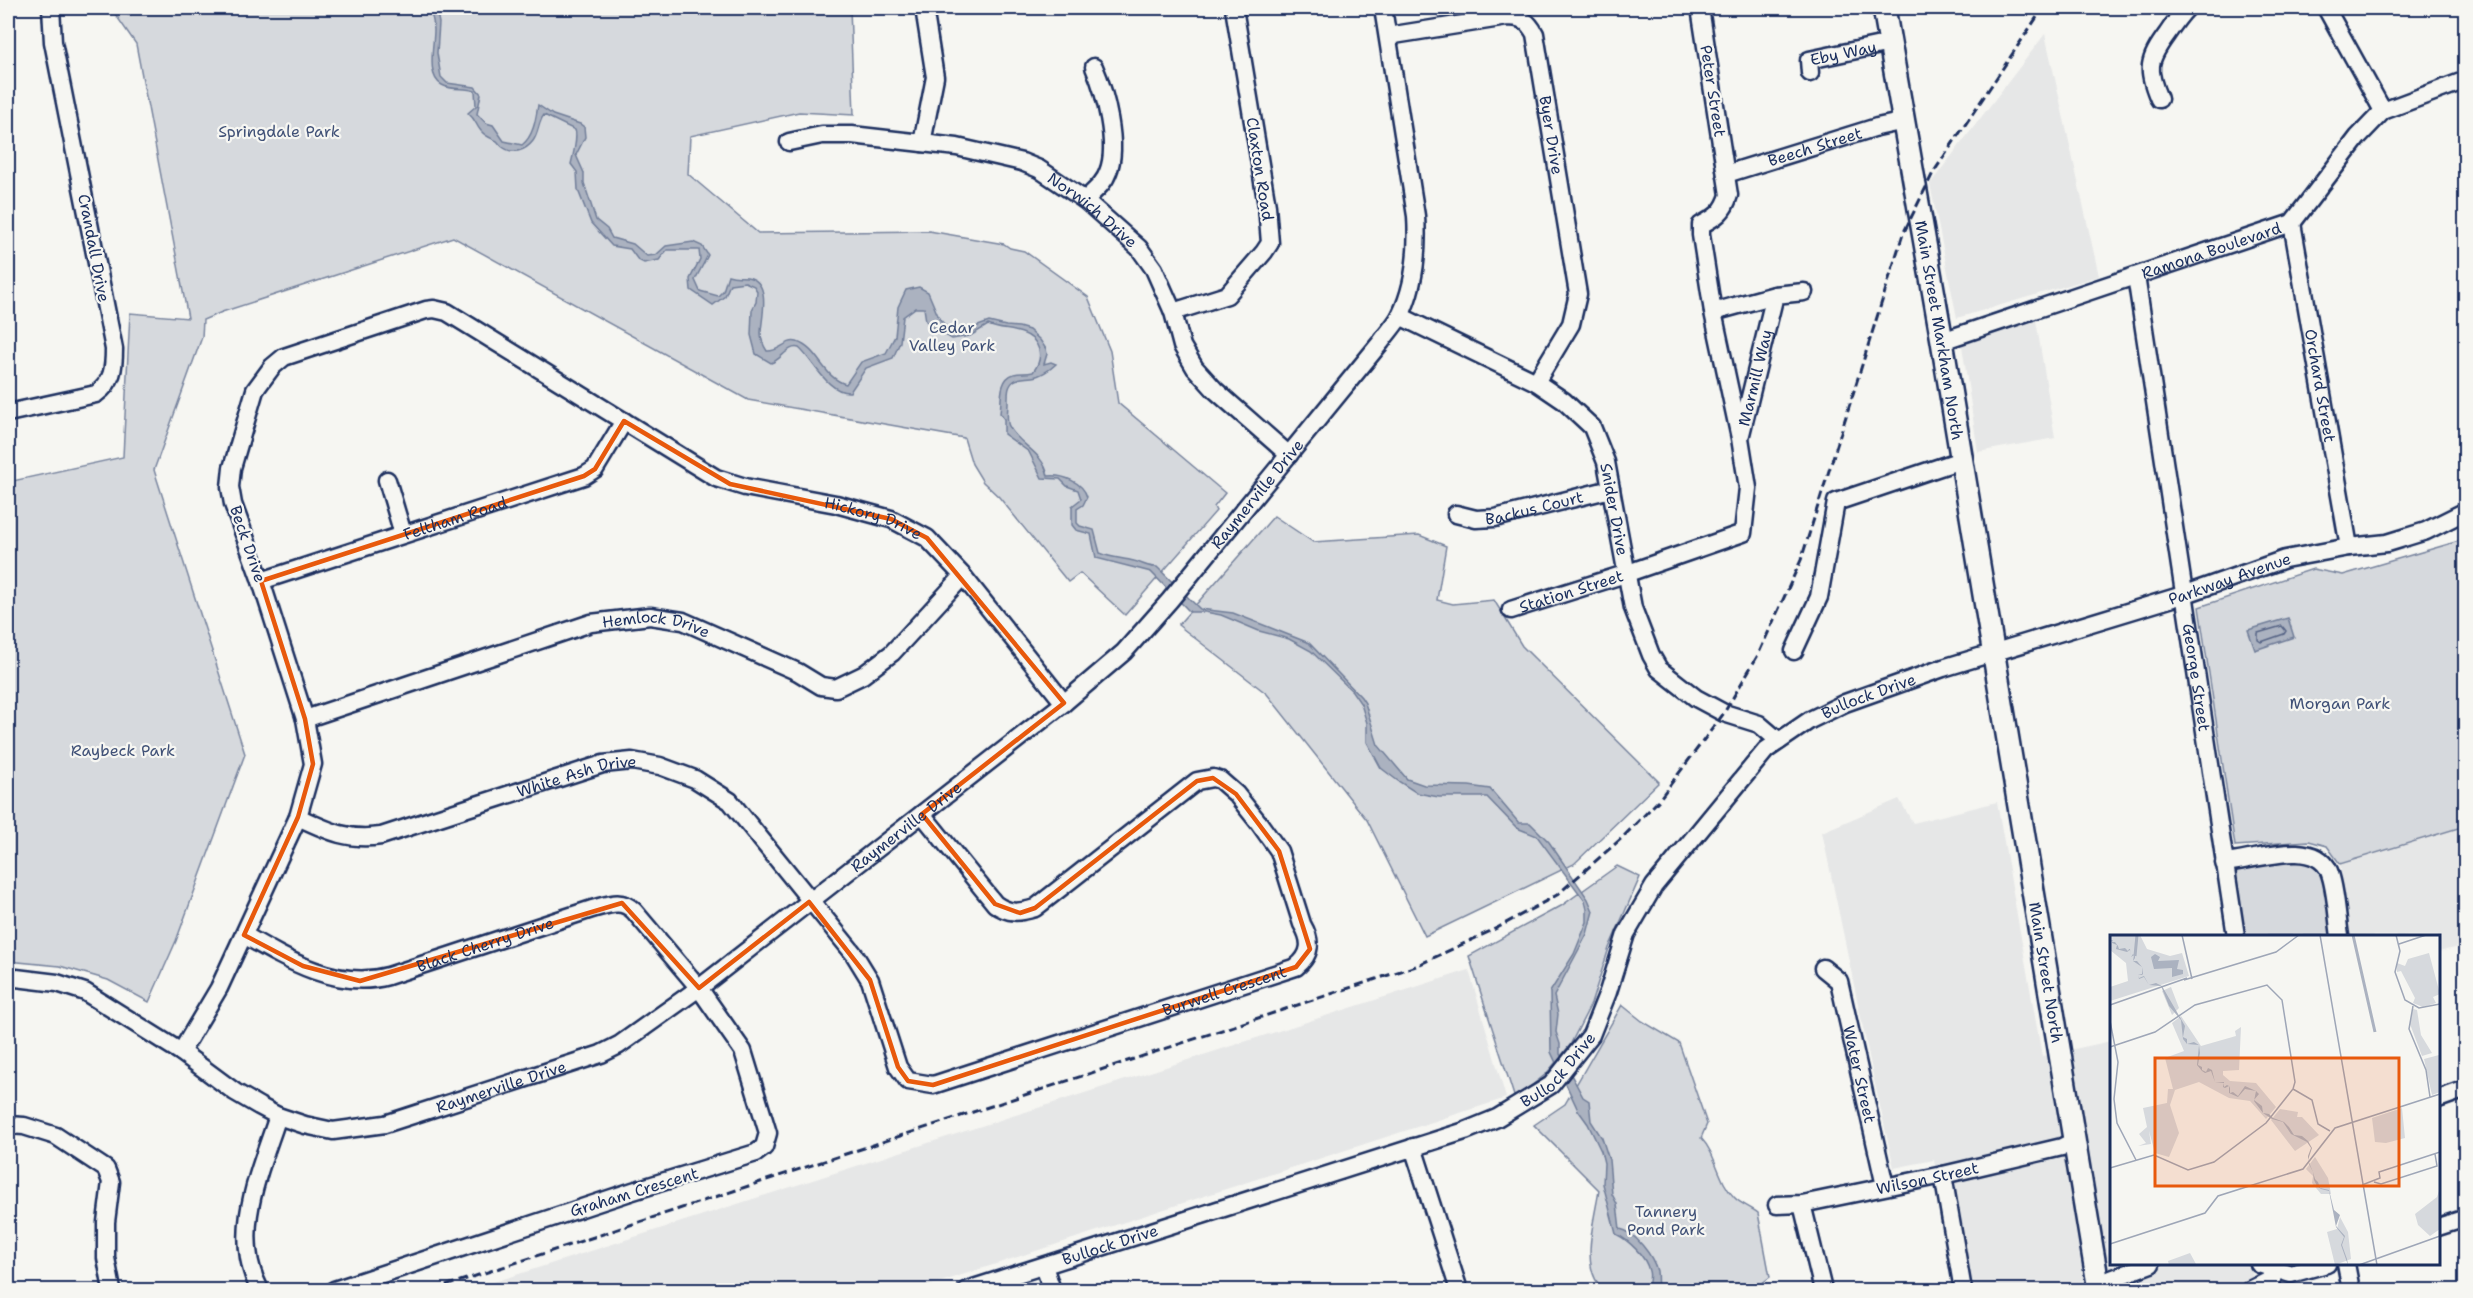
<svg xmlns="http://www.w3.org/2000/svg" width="2473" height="1298" font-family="'Shantell Sans',sans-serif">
  <rect width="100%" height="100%" fill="#f6f6f2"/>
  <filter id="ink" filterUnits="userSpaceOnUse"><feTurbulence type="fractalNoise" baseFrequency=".0167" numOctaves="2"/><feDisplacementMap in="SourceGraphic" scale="12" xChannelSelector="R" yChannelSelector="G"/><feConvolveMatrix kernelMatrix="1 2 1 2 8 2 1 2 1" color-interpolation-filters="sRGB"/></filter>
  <g filter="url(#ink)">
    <g fill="#e6e7e7">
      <path d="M2045 34 2099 276 1957 318 1930 184Z"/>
      <path d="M2036 320 2055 438 1978 452 1961 339Z"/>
      <path d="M1899 799 1913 823 1997 802 2042 1056 2111 1041 2112 1264H2251L2254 1290H1954L1934 1160 1894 1168 1874 1080 1822 832Z"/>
      <path d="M2465 826V945L2439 952 2438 936H2349L2340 864Z"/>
      <path d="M1469 970 1506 1098 916 1290H469Z"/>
    </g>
    <g fill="#d6d9dd" stroke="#78849e" stroke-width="1.5">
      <path d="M111 8H117L130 15 129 8H850L854 115 799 112 690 136 688 174 758 233 929 231 1004 244 1010 248 1024 251 1088 297 1110 351 1118 403 1225 493 1214 507 1216 511 1125 615 1080 573 1068 582 999 497 983 482 972 464 964 438 748 400 453 237 222 312 203 320 202 337 154 470 245 754 176 941 149 1002 108 980 60 966 8 961V482L123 457 130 313 188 318 136 44Z"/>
      <path d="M1274 516 1313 542 1419 535 1446 546 1437 600 1453 604 1494 600 1522 646 1659 782 1574 864 1425 936 1367 820 1267 694 1178 625Z"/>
      <path d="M2465 536V826L2340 864 2327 846 2309 841 2235 846 2199 607 2313 569 2343 575 2459 541Z"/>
      <path d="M2300 857 2314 862 2322 872 2333 936H2243L2233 878 2239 868Z"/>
      <path d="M1617 866 1640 877 1609 948 1591 1004 1570 1045 1546 1074 1515 1099 1469 956 1561 906Z"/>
      <path d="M1622 1005 1642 1021 1679 1043 1707 1124 1701 1138C1717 1155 1718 1181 1734 1197 1740 1204 1751 1207 1758 1213L1770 1277 1753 1290H1605C1578 1272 1595 1218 1599 1190L1534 1125 1565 1104Z"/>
    </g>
    <g fill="#abb2c0" stroke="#717e99" stroke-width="1.5">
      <path d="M428 8H436L439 23 437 53 441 77 447 83 475 87 481 94 477 114 486 123 493 125 504 141 522 145C534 136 536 117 538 105L553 115 580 124 584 127 585 137 576 155 584 173V183L596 220 607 229 612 238 633 244 647 256 656 255 666 246 693 242 702 246 708 255 695 280 700 291 718 296 723 291 728 275C737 278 740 276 747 277 773 281 761 319 761 333 761 340 763 345 767 351 779 352 786 339 797 342 819 349 823 378 846 384L861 362 886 353 895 336 898 307 906 290 919 287 928 292 939 318 948 329 967 330 989 322 1006 326 1019 327 1029 330 1040 340 1046 349 1047 354 1044 364 1051 362 1056 364C1050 370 1040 376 1032 377 1025 378 1019 377 1014 381 1007 386 1008 395 1008 403 1008 409 1006 421 1009 426 1019 446 1043 451 1048 476 1062 474 1083 482 1087 497L1083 505 1077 509V523L1080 526 1094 530 1100 553C1111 558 1122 558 1134 561 1143 563 1147 568 1157 567L1200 609 1233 613 1309 643 1361 697 1365 703 1378 745 1407 779 1424 785 1469 786 1490 789 1519 823H1530L1549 842 1588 899 1593 911 1587 934 1554 996 1558 1014 1556 1032 1560 1044V1054L1583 1097 1589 1101 1591 1121 1602 1138 1609 1160 1612 1194 1617 1204 1620 1229C1635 1232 1653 1256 1657 1271 1658 1278 1657 1284 1658 1290H1648C1648 1284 1651 1277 1649 1271 1646 1256 1628 1240 1616 1234L1603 1184 1604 1163 1601 1151 1588 1124 1578 1110 1551 1052 1550 992 1574 954 1587 922V909L1585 901 1537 836 1517 828 1487 797H1439L1417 793 1398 781 1381 768 1367 742V723L1361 704 1352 691 1311 651 1289 639 1259 631 1221 615 1205 612H1190L1151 572 1096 558 1091 534 1076 530 1072 525V506L1081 499 1078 490 1067 486 1060 479 1042 478 1029 452 1004 434V419L1000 413C1002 401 998 379 1014 374 1020 372 1026 374 1033 372 1045 357 1040 339 1022 333 1011 329 1000 330 988 325L970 336 952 339 933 328 926 321 924 308H915L903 317 900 342 893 358 866 368 850 392C828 394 813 360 799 348 788 345 782 359 771 363L756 354 751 335 752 310 756 302 757 291 754 286 745 282 730 284 725 296 713 305 691 290 690 279 700 259 699 250H667L659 260 644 263 638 260 630 249 612 246 591 223 578 190 577 172 571 164C573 156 578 137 575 130L544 115C538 122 539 133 533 141 526 150 514 155 504 148 501 146 499 143 497 141 491 138 486 137 481 131 475 124 477 121 468 113L476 106 475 91C464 87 453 91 442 85 426 76 434 46 434 30 434 22 432 15 428 8Z"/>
      <path d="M2288 618 2294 637 2255 650 2248 630Z"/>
    </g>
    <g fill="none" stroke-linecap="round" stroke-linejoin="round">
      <path stroke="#556385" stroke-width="1.5" d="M2282 626 2286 631 2284 634 2261 642 2258 640V633Z"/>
      <defs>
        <g id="minor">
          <path d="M2326 8 2383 111"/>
          <path id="s1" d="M1388 36 1507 17C1522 17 1528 21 1535 34L1578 294 1571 324 1536 382"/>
          <path id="s2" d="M1810 73 1809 60 1890 43"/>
          <path d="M2159 99C2146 69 2148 60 2167 34 2173 25 2179 16 2187 8"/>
          <path id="s3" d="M789 142 822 135H852L957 147 1022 162 1039 169 1085 200 1139 248 1154 269 1173 312 1182 346 1195 368 1215 390 1289 455"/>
          <path d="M922 143 935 77 924 8"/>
          <path id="s4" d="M1726 174 1877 127 1905 121"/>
          <path d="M1085 200C1094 191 1104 184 1108 172 1119 145 1105 92 1094 67"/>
          <path id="s5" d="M2292 223 2349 547"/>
          <path id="s6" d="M2136 276 2236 936"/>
          <path d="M1173 312 1227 295 1264 252 1270 243 1267 206 1234 8"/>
          <path d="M1713 312 1775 295 1804 292"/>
          <path id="s7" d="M1400 316 1536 382 1564 401 1592 427 1606 462 1633 608 1651 655 1659 669 1696 698 1724 713 1759 724 1779 741"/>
          <path id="s8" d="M1942 341 2292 223 2358 137 2383 111 2466 80"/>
          <path d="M8 413 96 394C113 382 114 368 114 349L53 42 51 8"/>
          <path id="s9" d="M1741 434 1775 295"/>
          <path d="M387 480 403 534"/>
          <path id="s10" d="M1456 514 1476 519 1495 518 1611 489"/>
          <path id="s11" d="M261 581 584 476 595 469 624 421"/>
          <path id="s12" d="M1511 610 1625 574 1743 533 1748 488 1740 438 1713 312 1701 235V225C1716 217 1724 212 1729 195L1700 8"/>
          <path d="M1794 651 1819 597 1836 502 1961 460"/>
          <path id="s13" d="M305 719 591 623 650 616 683 621 798 672 821 686 836 688 863 675 892 653 963 576"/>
          <path id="s14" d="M298 817C328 831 348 841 381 836L603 764 632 761 660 766 695 779 730 801 854 954 870 980 898 1067 908 1081 933 1085 1296 967C1312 954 1312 941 1302 924L1279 851 1259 823 1236 794 1220 780 1213 778 1197 781 1035 908C1019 913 1009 914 995 904L922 814"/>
          <path d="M2224 863C2254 861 2314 837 2329 871 2336 888 2337 918 2340 936"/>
          <path id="s15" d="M244 935C287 960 337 990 388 976L592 909C608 905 621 898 634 911L699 988 743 1051 768 1133 764 1147 756 1153 633 1191 334 1290"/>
          <path id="s16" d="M1823 968 1839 981 1885 1186"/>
          <path id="s17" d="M8 977 57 983 85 992 181 1052 235 1092 259 1106 278 1116 305 1125 333 1131 385 1124 601 1054 619 1045 699 988 1064 703 1124 652 1170 600 1381 342C1387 333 1395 325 1400 316 1416 284 1418 249 1416 216L1383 8"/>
          <path id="s18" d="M181 1052 219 988 298 817 313 764 305 719 261 581 233 504 230 487 232 468 255 390 272 367 284 357 426 310 434 309 447 312 716 478 745 487 836 504 891 519 927 538 963 576 1064 703"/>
          <path d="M2438 1099 2466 1089"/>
          <path d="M8 1125 24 1126 56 1136 106 1169 111 1182 106 1222V1258L112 1290"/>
          <path d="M1413 1147 1459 1290"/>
          <path d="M1943 1175 1963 1290"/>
          <path d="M1802 1204 1823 1290"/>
          <path id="s19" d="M1777 1205 1802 1204 1943 1175 2062 1147 2076 1140"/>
          <path d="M2438 1227 2466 1218"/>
          <path d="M2259 1264 2291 1274 2327 1264"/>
          <path d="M2346 1264 2351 1290"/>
          <path d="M1044 1266 1052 1290"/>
          <path d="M260 1290C230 1234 260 1171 278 1116"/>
          <path id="s20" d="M967 1290 1465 1131 1497 1118 1551 1085 1591 1035 1608 992 1626 934 1654 886 1766 750 1810 720 1845 703 1943 668 2183 595 2285 559 2349 547 2387 543 2426 531 2466 511"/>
          <path d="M2095 1290 2111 1279 2151 1264"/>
          <path d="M2250 1290 2272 1279"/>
          <path d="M2270 1290 2275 1264"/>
        </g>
        <g id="major">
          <path id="s21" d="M1884 8 1942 341 2099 1290"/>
        </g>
      </defs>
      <use href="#minor" stroke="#1b2f5e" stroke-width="21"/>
      <use href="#major" stroke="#1b2f5e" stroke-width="26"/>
      <use href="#minor" stroke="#f6f6f2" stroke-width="16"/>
      <use href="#major" stroke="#f6f6f2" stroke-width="21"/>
      <path stroke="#1b2f5e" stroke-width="3" stroke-dasharray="9 4.5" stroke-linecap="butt" d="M433 1290 1416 966 1497 928 1557 895 1623 837 1658 801 1724 713 1758 655 1801 560 1903 234 1933 173 2043 8"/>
    </g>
  </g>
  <path fill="none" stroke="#e8590c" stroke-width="4.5" stroke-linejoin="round" d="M624 421 730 484 891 519 927 538 1064 703 922 814 995 904 1020 913 1035 908 1197 781 1213 778 1236 794 1279 851 1310 949 1296 967 933 1085 908 1081 898 1067 870 980 809 902 699 988 622 903 360 981 303 966 244 935 298 817 313 764 305 719 261 581 584 476 595 469Z"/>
  <g text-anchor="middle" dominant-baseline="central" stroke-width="4.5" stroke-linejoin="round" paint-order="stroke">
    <g font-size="16" fill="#1b2f5e" stroke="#f6f6f2">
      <text stroke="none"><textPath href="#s2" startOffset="48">Eby Way</textPath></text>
      <text transform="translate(1713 91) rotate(81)">Peter Street</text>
      <text stroke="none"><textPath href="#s1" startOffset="258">Byer Drive</textPath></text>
      <text stroke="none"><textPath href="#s4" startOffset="93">Beech Street</textPath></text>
      <text transform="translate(1260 169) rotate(81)">Claxton Road</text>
      <text stroke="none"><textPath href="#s3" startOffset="322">Norwich Drive</textPath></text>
      <text transform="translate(94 248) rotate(79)">Crandall Drive</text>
      <text stroke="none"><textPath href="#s8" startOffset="284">Ramona Boulevard</textPath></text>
      <text stroke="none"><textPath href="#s21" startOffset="327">Main Street Markham North</textPath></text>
      <text stroke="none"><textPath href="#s9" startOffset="58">Marmill Way</textPath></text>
      <text stroke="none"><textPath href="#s5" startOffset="165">Orchard Street</textPath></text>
      <text stroke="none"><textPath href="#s17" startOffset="1512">Raymerville Drive</textPath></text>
      <text stroke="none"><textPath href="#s10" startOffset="80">Backus Court</textPath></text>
      <text stroke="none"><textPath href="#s7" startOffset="309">Snider Drive</textPath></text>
      <text stroke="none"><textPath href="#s11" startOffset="204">Feltham Road</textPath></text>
      <text stroke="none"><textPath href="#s18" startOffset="1402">Hickory Drive</textPath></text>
      <text transform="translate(248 544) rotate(71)">Beck Drive</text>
      <text stroke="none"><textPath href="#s20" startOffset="1520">Parkway Avenue</textPath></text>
      <text stroke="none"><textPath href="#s12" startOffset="63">Station Street</textPath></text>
      <text stroke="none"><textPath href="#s13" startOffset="368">Hemlock Drive</textPath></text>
      <text stroke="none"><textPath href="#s6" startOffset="406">George Street</textPath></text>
      <text stroke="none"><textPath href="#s20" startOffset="1140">Bullock Drive</textPath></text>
      <text stroke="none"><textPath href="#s14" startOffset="292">White Ash Drive</textPath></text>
      <text stroke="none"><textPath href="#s17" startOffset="1026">Raymerville Drive</textPath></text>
      <text stroke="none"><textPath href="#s15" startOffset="256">Black Cherry Drive</textPath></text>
      <text stroke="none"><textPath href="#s21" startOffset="978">Main Street North</textPath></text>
      <text stroke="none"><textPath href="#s14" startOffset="1124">Burwell Crescent</textPath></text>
      <text stroke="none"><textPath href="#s20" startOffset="636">Bullock Drive</textPath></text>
      <text stroke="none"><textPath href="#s16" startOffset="116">Water Street</textPath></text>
      <text stroke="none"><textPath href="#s17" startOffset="540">Raymerville Drive</textPath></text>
      <text stroke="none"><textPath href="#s19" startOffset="153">Wilson Street</textPath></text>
      <text transform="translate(634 1192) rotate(-17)">Graham Crescent</text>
      <text stroke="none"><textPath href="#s20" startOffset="150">Bullock Drive</textPath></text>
    </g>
    <g font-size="16" fill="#405177" stroke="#f6f6f2">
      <text x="279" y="131">Springdale Park</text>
      <text x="952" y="327">Cedar<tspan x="952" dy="18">Valley Park</tspan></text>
      <text x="2340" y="703">Morgan Park</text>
      <text x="123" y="750">Raybeck Park</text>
      <text x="1666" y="1211">Tannery<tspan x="1666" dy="18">Pond Park</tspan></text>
    </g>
  </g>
  <g transform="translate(2110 935)">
    <rect width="330" height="330" fill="#f6f6f2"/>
    <path d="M0 0H30L37 14 60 21 72 18 79 41 0 66V52L18 46 16 28 0 15ZM319 18 330 59 323 62 326 68 313 72 303 68 305 63 291 36 287 37V28L295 31 298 24ZM61 52 69 73 62 80 52 56ZM303 74 307 75 311 100 322 118 312 121 300 89ZM71 81 91 111 126 101 125 96 131 92 129 135 113 136V140L120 146 146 148 166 172 156 184 140 166 119 163 89 147 65 155 60 170 69 198 59 222 45 218 39 196 41 209 28 211 36 208 29 199 37 192 33 173 57 168 58 154H63L55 123 74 116 62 88ZM329 120 330 157 322 160 314 124ZM292 173 295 203 276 208 265 207 262 183ZM170 174 188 177 187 182H192L209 200 185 216 161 185ZM205 222 218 243 221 259H211L202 248 203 241 196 234ZM330 253V294L320 301 308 290 305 279 327 262ZM230 282 238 297 241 324 225 330 217 297 227 294ZM80 318 86 329 59 330 58 326Z" fill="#d6d9dd"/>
    <path d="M2 5 1 7 0 6 3 5 2 7H5L8 11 9 14 15 13 18 16 19 14H20L21 22 23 19 25 21V23L23 26H27L32 32 33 39 32 40H28L29 43 34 41 39 50 46 48 52 51 75 91 73 102 77 104V109L84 107 89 110 90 118 88 130 92 132V135L96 137 98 133 102 135 105 147H114V152L117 150 119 151 120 153V158L123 157 128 161 135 151 146 156 149 159 144 165 152 171 153 178 159 179 163 183 166 184 174 187 179 192 184 200 192 201 198 206 202 213 198 225 203 237 205 244 208 247 210 253 219 255 224 275 230 280 226 291 235 301 232 310 237 324 238 330 231 310 234 302 226 292 219 256 211 254 207 251 204 245 203 237 198 227V221L201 213 197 207 181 199 173 187 162 184 153 178 144 166 146 156 135 154 128 162 119 158V151L115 153 113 152 114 148 105 147 101 136 95 138 92 136 87 130 89 110 77 109 73 104 71 85 59 71 51 51 39 50 34 42 29 44 28 40 32 39V32L23 26 24 20 21 22 20 15 17 17 6 14 7 10 2 8ZM45 19 50 22 48 26 69 25 67 34 73 35V39L62 42V33L44 34 41 22Z" fill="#abb2c0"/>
    <path fill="none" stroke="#abb2c0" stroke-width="3" d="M243 0 265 97M25 21 27 0"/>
    <path fill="none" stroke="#9ea6b7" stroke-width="1.5" d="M72 0 82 44M210 0 267 330M286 0 290 16 285 37 295 65 309 73 330 69M289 9 316 0M74 45 166 17 189 0M0 70 77 43M303 71 299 94 316 135 320 162M0 86 8 127 4 164 7 188 26 225M0 112 45 97 85 70 157 50 172 65 185 147 183 154 156 188 104 227 78 235 44 220 0 233M183 154 202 165 208 189 220 196M264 247 271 249 327 231 325 219M252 250 270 243 269 237 330 217M0 309 95 278 108 261 193 234 225 193 330 159M249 330 330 301"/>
    <path fill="#e8590c" fill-opacity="0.15" stroke="#e8590c" stroke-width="3" d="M45 123H289V251H45Z"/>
    <rect width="330" height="330" fill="none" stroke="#1b2f5e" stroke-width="3"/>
  </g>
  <rect width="2473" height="1298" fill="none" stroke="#f6f6f2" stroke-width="30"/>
  <rect x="15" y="15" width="2443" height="1268" fill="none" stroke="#1b2f5e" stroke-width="2" filter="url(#ink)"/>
</svg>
